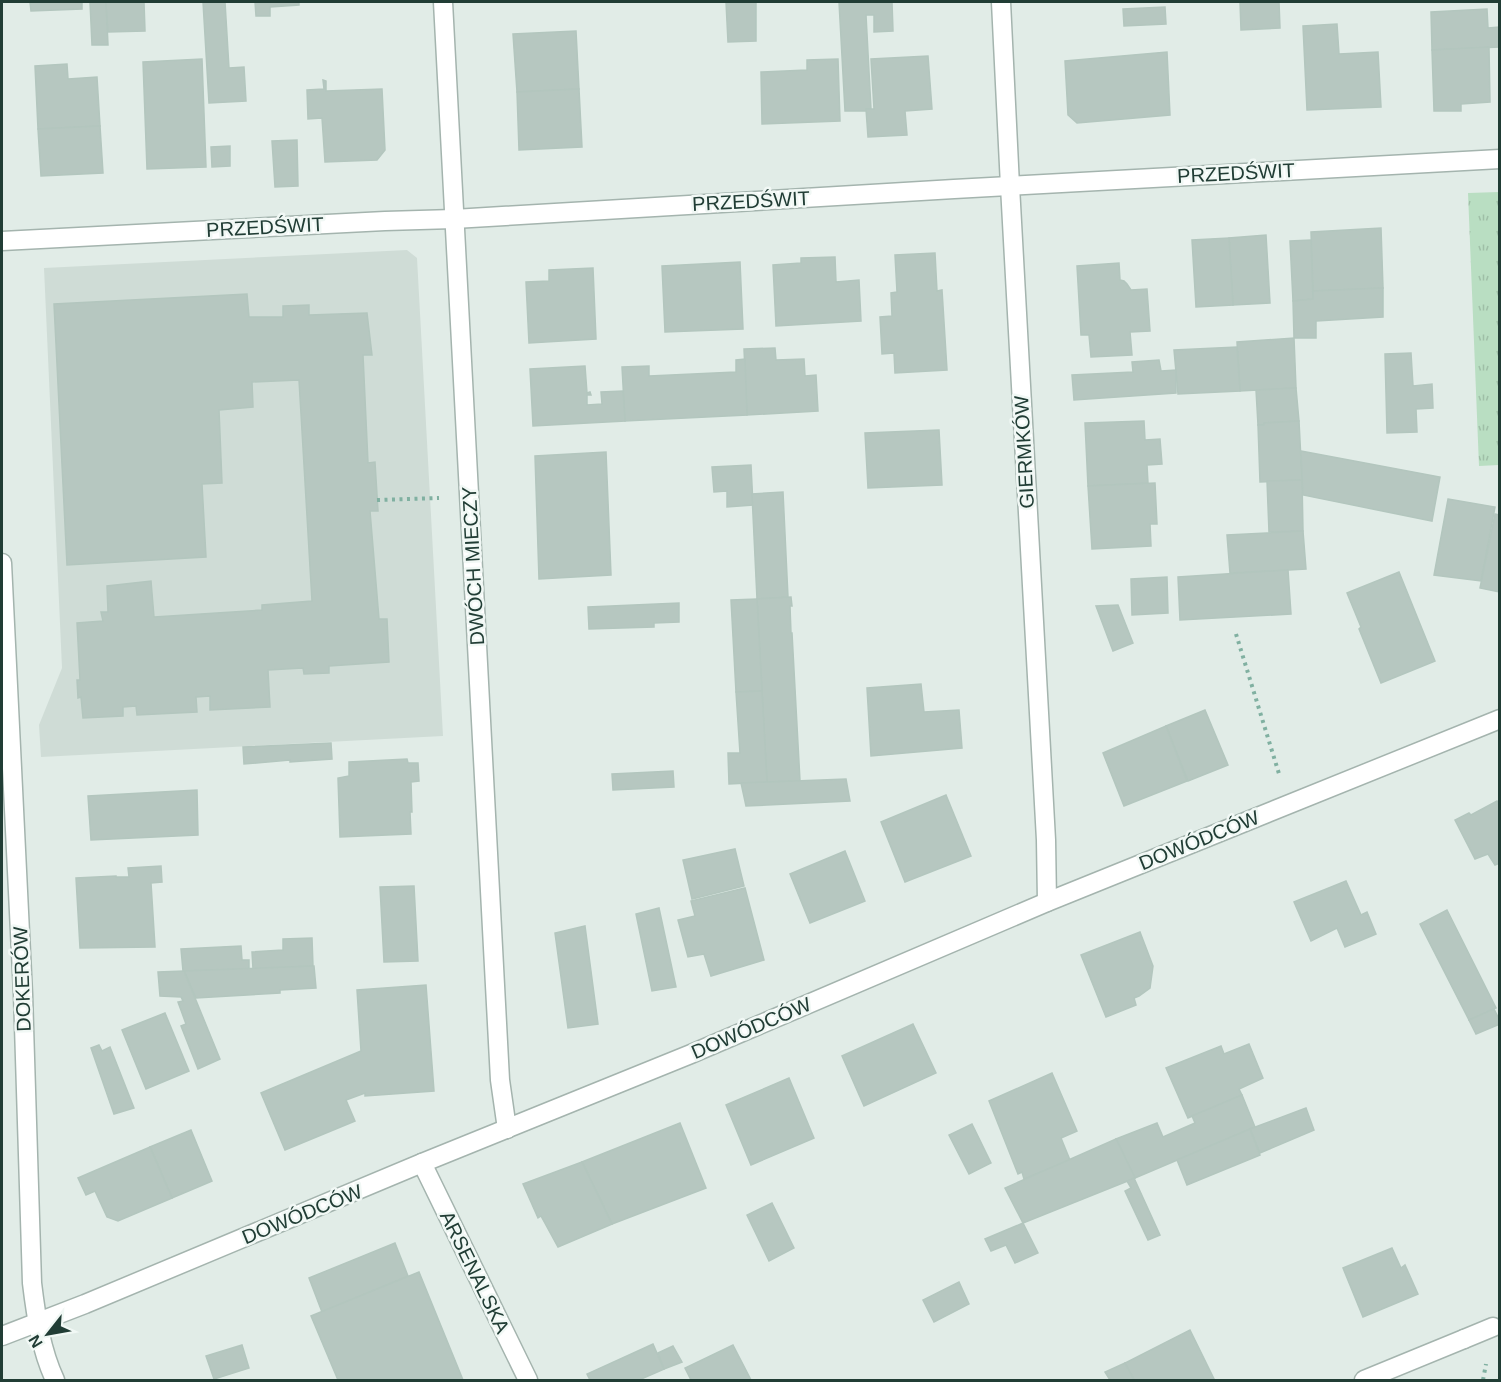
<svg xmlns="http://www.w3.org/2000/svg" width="1501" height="1382" font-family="Arial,sans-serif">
  <defs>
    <pattern id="grass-tufts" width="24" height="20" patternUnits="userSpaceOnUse" patternTransform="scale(1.5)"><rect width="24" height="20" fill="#b9dec2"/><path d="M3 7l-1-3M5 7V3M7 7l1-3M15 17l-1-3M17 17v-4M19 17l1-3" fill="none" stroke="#9fbfa7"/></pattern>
  </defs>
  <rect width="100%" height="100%" fill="#e1ece7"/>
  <path fill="#cfdcd6" d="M407 250 417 258 443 736 41 757 39 725 62 668 44 268Z"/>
  <path fill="url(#grass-tufts)" d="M1499 192V465L1479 466 1468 193Z"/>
  <g fill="#b6c7c0" stroke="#b3c6be" stroke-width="1.5">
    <path d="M30 2H82V9L31 11Z"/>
    <path d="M90 2H106L108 45H92Z"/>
    <path d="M106 2H144L145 31 108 32Z"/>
    <path d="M203 2H225L229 68 244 67 246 101 209 103Z"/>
    <path d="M255 2H299V5L270 7V16H256Z"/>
    <path d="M726 2H756V41L728 42Z"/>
    <path d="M839 2H892L893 31 874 32V15H866L871 109H866V111H845Z"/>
    <path d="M1240 2H1279L1280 28 1241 30Z"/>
    <path d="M1165 7 1166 24 1124 26 1123 9Z"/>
    <path d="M1487 9 1488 28 1499 27V47L1432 50 1431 12Z"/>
    <path d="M1337 24 1339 54 1378 52 1381 107 1307 110 1303 26Z"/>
    <path d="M576 31 579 89 517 92 513 34Z"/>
    <path d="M1489 47 1490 102 1461 104V111H1434L1432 50Z"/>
    <path d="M1167 52 1170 115 1077 123 1068 115 1065 61Z"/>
    <path d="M928 56 932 109 905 111 907 135 868 137 866 109H874L871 59Z"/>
    <path d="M202 59 206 167 147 169 143 62Z"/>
    <path d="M838 59 840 121 762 124 761 72 807 70V60Z"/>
    <path d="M67 64 68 79 97 77 100 126 38 129 35 66Z"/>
    <path d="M323 80 326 81V91L382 89 385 150 377 160 325 162 322 118 308 119 307 90 324 89Z"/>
    <path d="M579 89 582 147 519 150 517 92Z"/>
    <path d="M100 126 103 173 41 176 38 129Z"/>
    <path d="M297 140 298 186 275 187 272 141Z"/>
    <path d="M230 146V166L212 167 211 147Z"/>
    <path d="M1381 228 1383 288 1313 291 1311 232Z"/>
    <path d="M1266 235 1270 303 1233 305 1229 238Z"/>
    <path d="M1229 238 1233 305 1196 307 1192 240Z"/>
    <path d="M1311 240 1313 299 1293 301 1290 241Z"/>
    <path d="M935 253 937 291 942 290 947 370 895 373 894 353 882 354 880 317 892 316 891 293 897 292 895 255Z"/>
    <path d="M835 257 836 282 859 280 861 321 776 326 773 265 801 263V258Z"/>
    <path d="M740 262 743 329 665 332 662 266Z"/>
    <path d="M1119 263 1120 280 1124 281 1127 284 1131 290 1147 289 1150 331 1130 332 1132 355 1091 357 1089 335H1081L1077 266Z"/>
    <path d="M593 268 596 339 529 343 526 282 549 281V270Z"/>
    <path d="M1383 288V317L1316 321V338H1294L1293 301 1313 299V291Z"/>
    <path d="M247 294 249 317H283V306L309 305V315L367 313 372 355H363L368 463 375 462 378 511H370L379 619H387L389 662 329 666V673L304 674 303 668 268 670 270 707 210 710V696L196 697 197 712 137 715 136 706 123 707V716L83 718 81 697 78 698 77 680H80L77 623 103 621 101 612H108L107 586 151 581 154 617 262 610V605L312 601 299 380 252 382 253 407 219 410 222 483 202 484 206 557 67 565 54 304Z"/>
    <path d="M1294 338 1296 388 1240 391 1237 342Z"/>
    <path d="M1237 347 1240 391 1178 394 1174 350Z"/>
    <path d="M775 348 776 360 804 359 805 376 816 375 818 411 747 415 744 349Z"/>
    <path d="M1411 353 1413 386 1432 384 1433 408 1416 409 1417 432 1387 433 1385 354Z"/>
    <path d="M745 359 747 415 625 421 622 367 649 366V376L736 372V360Z"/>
    <path d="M1159 360 1161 371 1176 370V393L1074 400 1072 375 1133 372 1132 362Z"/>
    <path d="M585 366 587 393 590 392 591 395H587V405L602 404 601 392 623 391 625 421 533 426 530 369Z"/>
    <path d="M1296 388 1299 421 1264 423V425H1258L1256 390Z"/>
    <path d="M1144 421 1145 440 1160 439 1162 464 1147 465 1148 483 1088 486 1085 423Z"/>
    <path d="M1299 421 1302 480 1260 482 1258 425H1264V423Z"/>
    <path d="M939 430 942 485 868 488 865 433Z"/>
    <path d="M1301 451 1440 477 1432 521 1303 495Z"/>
    <path d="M606 452 611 575 539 579 535 456Z"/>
    <path d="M751 465 753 505 727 507V491L714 492 712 467Z"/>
    <path d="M1302 480 1303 531 1269 532 1267 481Z"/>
    <path d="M1155 483 1157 524H1150L1151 546 1092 549 1088 486Z"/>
    <path d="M783 492 788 597 757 599 752 494Z"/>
    <path d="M1448 499 1495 507 1481 581 1434 575Z"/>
    <path d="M1495 514 1500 515V592L1480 588Z"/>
    <path d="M1303 531 1306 569 1230 573 1227 535Z"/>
    <path d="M1288 570 1291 614 1180 620 1178 577Z"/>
    <path d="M1399 572 1435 661 1381 683 1359 629 1361 627 1347 593Z"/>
    <path d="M1167 577 1168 613 1132 615 1131 579Z"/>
    <path d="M791 597 792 606H790L791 633H792L800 781 767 782 757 599Z"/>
    <path d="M757 599 762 691 736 692 731 600Z"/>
    <path d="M679 603V622L654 623V627L589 629 588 607Z"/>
    <path d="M1118 605 1133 643 1113 651 1096 606Z"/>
    <path d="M921 684 924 712 959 710 962 748 871 756 867 688Z"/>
    <path d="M762 691 767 782 729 784 728 753H740L736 692Z"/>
    <path d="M1205 710 1228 765 1188 781 1166 726Z"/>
    <path d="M1166 726 1187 781 1124 806 1103 753Z"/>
    <path d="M331 743 332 759 290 762V760L244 764 243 747Z"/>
    <path d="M407 759 408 763H418L419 781 411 782 412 812H410L411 834 340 837 338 778 349 776V762Z"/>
    <path d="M673 771 674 787 613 790 612 774Z"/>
    <path d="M846 779 850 801 746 806 741 783Z"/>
    <path d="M197 790 198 835 91 840 88 796Z"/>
    <path d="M946 795 971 856 905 882 881 822Z"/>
    <path d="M1497 801 1500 806V863L1495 865 1488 854 1475 859 1455 820 1469 813 1471 815Z"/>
    <path d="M735 849 744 886 692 899 683 860Z"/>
    <path d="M845 851 865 901 810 923 790 874Z"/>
    <path d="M161 866 162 882 151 883 155 947 80 948 76 878 116 876V877H129L128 868Z"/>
    <path d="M1346 881 1361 915 1367 912 1376 934 1345 947 1337 928 1311 941 1294 902Z"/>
    <path d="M414 886 418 961 384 962 380 887Z"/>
    <path d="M745 888 764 960 711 976 704 954 688 957 678 920 695 916 691 901Z"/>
    <path d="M659 908 676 987 652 991 636 914Z"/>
    <path d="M1447 910 1496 1008 1469 1020 1420 924Z"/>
    <path d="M585 926 598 1024 568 1028 555 933Z"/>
    <path d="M1140 932 1153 966 1150 988 1139 996 1134 998 1136 1005 1106 1017 1081 955Z"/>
    <path d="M312 938 313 966 253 969 252 952 283 950V939Z"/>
    <path d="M241 946 242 960H249V969L183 971 181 949Z"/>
    <path d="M314 966 316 988 280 990V993L196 998 184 971Z"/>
    <path d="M184 971 220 1059 198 1069 181 1026 186 1024 178 1002 183 1001 181 997 160 996 158 972Z"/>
    <path d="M426 985 434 1091 365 1096V1093L346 1100 355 1121 285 1150 261 1093 361 1051 357 990Z"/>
    <path d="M1494 1009 1500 1021V1024L1476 1034 1469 1020Z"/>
    <path d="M165 1013 189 1071 146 1089 122 1030Z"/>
    <path d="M913 1024 936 1073 864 1106 842 1056Z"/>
    <path d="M1249 1044 1263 1078 1239 1089 1242 1095 1188 1118 1166 1068 1221 1046 1224 1054Z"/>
    <path d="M99 1045 102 1051 110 1047 134 1108 114 1114 91 1048Z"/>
    <path d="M1052 1073 1077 1131 1061 1138 1070 1160 1024 1179 1022 1172 1018 1174 989 1101Z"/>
    <path d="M789 1078 814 1138 751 1165 726 1105Z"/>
    <path d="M1242 1095 1255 1127 1135 1178 1116 1139 1157 1123 1163 1137 1195 1123 1192 1116Z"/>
    <path d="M1306 1108 1314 1130 1260 1153 1250 1129Z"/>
    <path d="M680 1123 706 1188 612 1224 582 1162Z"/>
    <path d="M972 1124 991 1163 969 1174 949 1135Z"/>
    <path d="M1250 1129 1260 1155 1187 1185 1177 1160Z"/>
    <path d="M191 1130 212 1181 172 1198 150 1147Z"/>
    <path d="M1116 1139 1135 1178 1023 1223 1005 1188Z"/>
    <path d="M150 1147 172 1198 118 1221 107 1217 95 1191 86 1195 78 1178Z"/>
    <path d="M582 1162 612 1224 558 1247 541 1216 538 1218 523 1184Z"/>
    <path d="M1134 1178 1160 1235 1148 1240 1125 1191 1131 1188 1127 1181Z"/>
    <path d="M772 1203 794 1248 769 1261 747 1215Z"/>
    <path d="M1023 1223 1038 1253 1015 1263 1006 1245 991 1251 985 1239Z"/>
    <path d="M395 1243 408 1276 322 1312 309 1278Z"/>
    <path d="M1392 1248 1401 1268 1405 1265 1418 1294 1363 1317 1343 1268Z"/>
    <path d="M419 1272 463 1380H338L311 1316Z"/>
    <path d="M959 1282 969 1304 934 1322 923 1300Z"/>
    <path d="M1190 1330 1214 1379 1212 1380H1134L1125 1363Z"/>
    <path d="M653 1344 664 1369 639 1380H590L587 1374Z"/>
    <path d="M242 1345 249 1368 214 1379 206 1356Z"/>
    <path d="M733 1345 751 1380H691L685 1368Z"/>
    <path d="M673 1346 682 1362 664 1369 658 1353Z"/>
    <path d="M1125 1363 1134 1380H1110L1105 1372Z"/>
  </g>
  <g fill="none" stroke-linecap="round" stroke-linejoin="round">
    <defs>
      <path id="pedestrian" d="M1464 1339 1493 1327"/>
      <g id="minor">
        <path d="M443 2 500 1080 507 1129"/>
        <path d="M1001 2 1010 186 1046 840 1047 902"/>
        <path d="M2 241 385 221 454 219 954 189 1500 159"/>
        <path d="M2 563 23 994 32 1283C36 1316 41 1350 55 1380"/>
        <path d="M422 1163 528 1380"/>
        <path d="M2 1336 85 1304 422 1163 691 1054 1047 902 1500 719"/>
        <path d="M1364 1380 1464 1339"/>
      </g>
    </defs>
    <use href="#pedestrian" stroke="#a4b4ae" stroke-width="21"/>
    <use href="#minor" stroke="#a4b4ae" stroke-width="21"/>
    <g stroke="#80b0a1" stroke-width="4" stroke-dasharray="3 4.5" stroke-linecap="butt">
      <path d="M377 500 439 498"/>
      <path d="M1236 634 1280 777"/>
      <path d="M1483 1380 1486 1364"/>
    </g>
    <use href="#pedestrian" stroke="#fff" stroke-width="18"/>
    <use href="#minor" stroke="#fff" stroke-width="18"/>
  </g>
  <g text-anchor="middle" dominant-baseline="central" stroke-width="5" stroke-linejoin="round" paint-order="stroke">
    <g font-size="20" fill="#213d35" stroke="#f1f8f5">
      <text transform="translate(1236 173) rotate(-3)">PRZEDŚWIT</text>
      <text transform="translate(751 201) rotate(-3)">PRZEDŚWIT</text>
      <text transform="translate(265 227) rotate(-3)">PRZEDŚWIT</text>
      <text transform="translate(1024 452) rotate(-93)">GIERMKÓW</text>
      <text transform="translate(473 566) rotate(-93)">DWÓCH MIECZY</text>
      <text transform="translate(1199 840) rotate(-22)">DOWÓDCÓW</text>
      <text transform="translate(22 979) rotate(-92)">DOKERÓW</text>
      <text transform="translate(751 1028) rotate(-23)">DOWÓDCÓW</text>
      <text transform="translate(302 1214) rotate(-22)">DOWÓDCÓW</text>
      <text transform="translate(475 1272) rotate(64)">ARSENALSKA</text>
    </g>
  </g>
  <rect width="1501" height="1382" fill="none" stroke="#213d35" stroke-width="6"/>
  <g transform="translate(48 1334) rotate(239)" stroke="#f1f8f5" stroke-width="4.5" paint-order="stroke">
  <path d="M0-4.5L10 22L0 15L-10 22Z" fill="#213d35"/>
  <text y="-9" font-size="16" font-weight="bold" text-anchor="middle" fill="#213d35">N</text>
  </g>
</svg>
